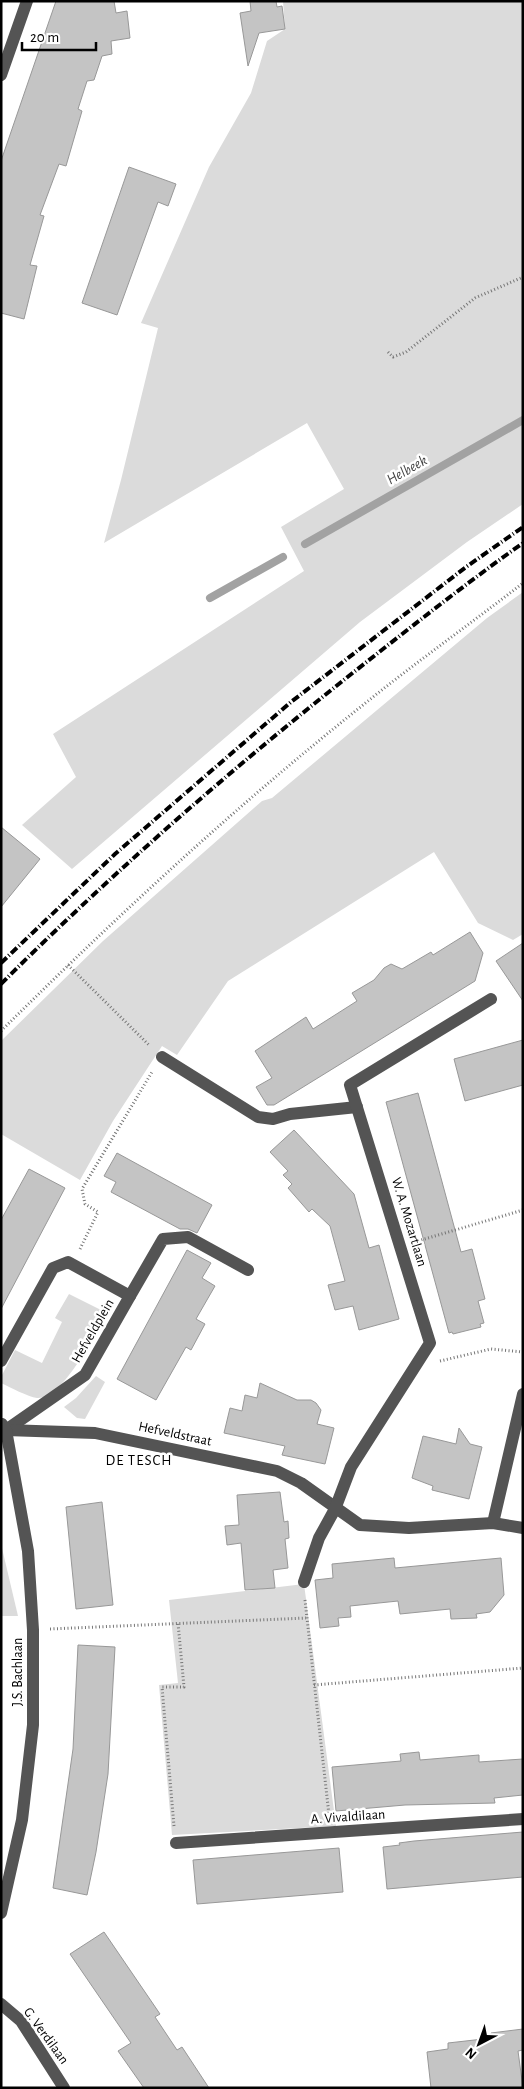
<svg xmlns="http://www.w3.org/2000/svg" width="524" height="2089" font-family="'Alegreya Sans',sans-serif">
  <rect width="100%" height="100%" fill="#fff"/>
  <g fill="#dbdbdb">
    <path d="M283 1H523V504L467 542 360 622 72 869 22 825 76 777 53 734 304 571 281 527 344 489 307 423 104 543 121 480 158 328 141 323 209 167 251 93 267 41 285 29Z"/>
    <path d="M523 592V934L513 940 478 923 434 852 228 981 177 1055 162 1046 113 1121 80 1180 1 1134V1041L103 941 262 801 272 798 487 618Z"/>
    <path d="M69 1294 107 1313C96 1332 63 1400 37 1398 28 1397 10 1387 1 1383V1377L15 1350 42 1363 62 1322 55 1318Z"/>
    <path d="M96 1376 105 1382 85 1419 77 1418 64 1407 76 1398Z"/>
    <path d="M1 1544 18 1616H1Z"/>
    <path d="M304 1584 336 1826 172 1835 159 1685 178 1683 169 1600Z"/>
  </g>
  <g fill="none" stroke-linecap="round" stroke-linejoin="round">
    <g stroke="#a2a2a2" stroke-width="8">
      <path d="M305 544 523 420"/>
      <path d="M210 598 283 557"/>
    </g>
  </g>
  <g fill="#c4c4c4" stroke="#989898">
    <path d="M56 1H114L116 13 127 11 130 38 111 41 112 54 102 56 94 80 87 81 78 109 82 111 66 166 59 164 40 215 44 216 30 265 37 266 24 319 1 313V161Z"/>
    <path d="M250 1H276L277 7 282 6 285 29 259 33 248 66 240 13 251 11Z"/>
    <path d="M129 167 176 184 168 206 158 202 117 315 82 303Z"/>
    <path d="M1 827 40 859 1 907Z"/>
    <path d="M470 932 483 953 475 981 274 1105H267L256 1087 272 1078 255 1051 306 1017 313 1029 357 1001 352 993 374 980 384 968 391 964 402 969 431 952 433 955Z"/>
    <path d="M523 943V1001L496 961Z"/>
    <path d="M523 1040V1085L465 1101 454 1059Z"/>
    <path d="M418 1093 461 1252 472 1249 485 1299 478 1301 484 1323 480 1324 481 1327 453 1334 452 1332 449 1333 386 1102Z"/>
    <path d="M294 1130 354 1194 369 1248 379 1245 399 1319 359 1330 353 1306 335 1310 328 1285 345 1281 330 1226 312 1209 309 1212 288 1188 292 1184 283 1175 288 1171 270 1152Z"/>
    <path d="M117 1153 212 1205 197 1233 188 1229H180L111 1192 116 1182 104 1176Z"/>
    <path d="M29 1169 65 1188 1 1309V1220Z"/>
    <path d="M187 1250 211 1263 202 1278 215 1286 196 1319 205 1324 191 1350 186 1347 156 1400 117 1379Z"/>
    <path d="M260 1383 297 1400H311L316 1403 321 1410 317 1424 334 1428 325 1464 282 1455 285 1446 224 1433 230 1408 242 1411 245 1395 257 1398Z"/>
    <path d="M459 1428 470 1444 482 1447 469 1499 432 1490 433 1486 412 1478 423 1436 456 1444Z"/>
    <path d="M280 1492 284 1522 288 1521 289 1538 285 1539 288 1568 273 1570 275 1588 245 1590 241 1543 227 1545 225 1526 239 1525 237 1495Z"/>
    <path d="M102 1502 113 1605 76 1609 66 1507Z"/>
    <path d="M394 1558 395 1568 501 1558 504 1595 490 1612 476 1614 477 1618 451 1619 450 1609 400 1614 398 1601 350 1606 351 1617 338 1618 339 1626 320 1628 315 1580 333 1578 332 1564Z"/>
    <path d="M78 1645 115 1647 108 1774 96 1852 87 1895 53 1888 73 1749Z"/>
    <path d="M419 1752 420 1760 479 1755V1762L523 1759V1795L494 1798 495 1803 405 1805 336 1811 332 1767 401 1761 400 1754Z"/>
    <path d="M523 1832V1877L387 1889 383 1847 400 1845 399 1843 414 1841Z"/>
    <path d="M339 1848 343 1892 197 1904 193 1860Z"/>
    <path d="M104 1932 160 2014 155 2017 177 2050 182 2047 209 2088H144L118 2051 131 2043 70 1954Z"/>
    <path d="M523 2029V2050L518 2051 523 2088H431L427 2052 448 2049V2043L492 2038 491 2033Z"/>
  </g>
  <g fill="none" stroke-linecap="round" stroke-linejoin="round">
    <g stroke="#767676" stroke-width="3" stroke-dasharray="1 2.5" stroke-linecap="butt">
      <path d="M388 352 393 357 406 352 475 298 523 277"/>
      <path d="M68 965 150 1046"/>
      <path d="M1 1031C116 917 236 806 363 705 415 663 470 624 523 583"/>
      <path d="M418 1241 523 1210"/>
      <path d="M80 1249 98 1212 85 1204 82 1189 152 1072"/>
      <path d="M440 1361 491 1349 523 1352"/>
      <path d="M305 1600 329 1815"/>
      <path d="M50 1629 306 1618"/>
      <path d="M314 1685 523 1668"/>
      <path d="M174 1826 162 1687H184L178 1623"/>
    </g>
    <g stroke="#545454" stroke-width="12">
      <path d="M1 75 27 1"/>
      <path d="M162 1057 258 1117 273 1119 290 1114 357 1107"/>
      <path d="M130 1296 163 1239 188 1237 248 1270"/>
      <path d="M1 1361 53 1268 68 1262 130 1296 85 1375 6 1430"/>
      <path d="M6 1430 95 1433 277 1471 301 1483 360 1525 409 1528 493 1523 523 1528"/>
      <path d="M493 1523 523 1394"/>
      <path d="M304 1582 319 1538 335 1509 351 1467 430 1343 350 1085 491 999"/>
      <path d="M176 1843 523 1819"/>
      <path d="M1 1913 22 1820 33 1725V1630L28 1551 6 1430 2 1424"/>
      <path d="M1 2004 21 2021 64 2088"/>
    </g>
    <g stroke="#000" stroke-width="4" stroke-dasharray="8 2.5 1 2.5" stroke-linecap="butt">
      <path d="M1 963 115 854 291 702 466 567 523 527"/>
      <path d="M1 984C115 870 237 764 364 664 416 623 468 582 523 543"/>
    </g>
  </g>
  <g text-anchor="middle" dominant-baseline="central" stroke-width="5" stroke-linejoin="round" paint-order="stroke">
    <g font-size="14" fill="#000" stroke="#fff">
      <text transform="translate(409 1222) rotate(73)">W. A. Mozartlaan</text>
      <text transform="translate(93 1331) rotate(-60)">Hefveldplein</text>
      <text transform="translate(175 1434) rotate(12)">Hefveldstraat</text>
      <text transform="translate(18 1672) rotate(-90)">J.S. Bachlaan</text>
      <text transform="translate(348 1817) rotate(-4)">A. Vivaldilaan</text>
      <text transform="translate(46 2036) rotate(54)">G. Verdilaan</text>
    </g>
    <g font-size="15" font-style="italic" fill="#434343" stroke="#fff">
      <text transform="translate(407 470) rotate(-30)">Helbeek</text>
    </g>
    <g font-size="15" letter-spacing="1" fill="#000" stroke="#fff">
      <text x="139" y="1460">DE TESCH</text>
    </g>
  </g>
  <rect width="524" height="2089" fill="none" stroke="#000000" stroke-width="5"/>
  <g transform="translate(479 2044) rotate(221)" stroke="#ffffff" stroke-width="4" paint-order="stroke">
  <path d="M0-4L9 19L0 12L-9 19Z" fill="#000000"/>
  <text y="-8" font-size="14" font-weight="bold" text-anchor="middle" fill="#000000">N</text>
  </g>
  <path d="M22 42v8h74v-8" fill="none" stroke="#000000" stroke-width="2.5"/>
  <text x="30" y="42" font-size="15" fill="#000000" stroke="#ffffff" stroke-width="4" paint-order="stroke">20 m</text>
</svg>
